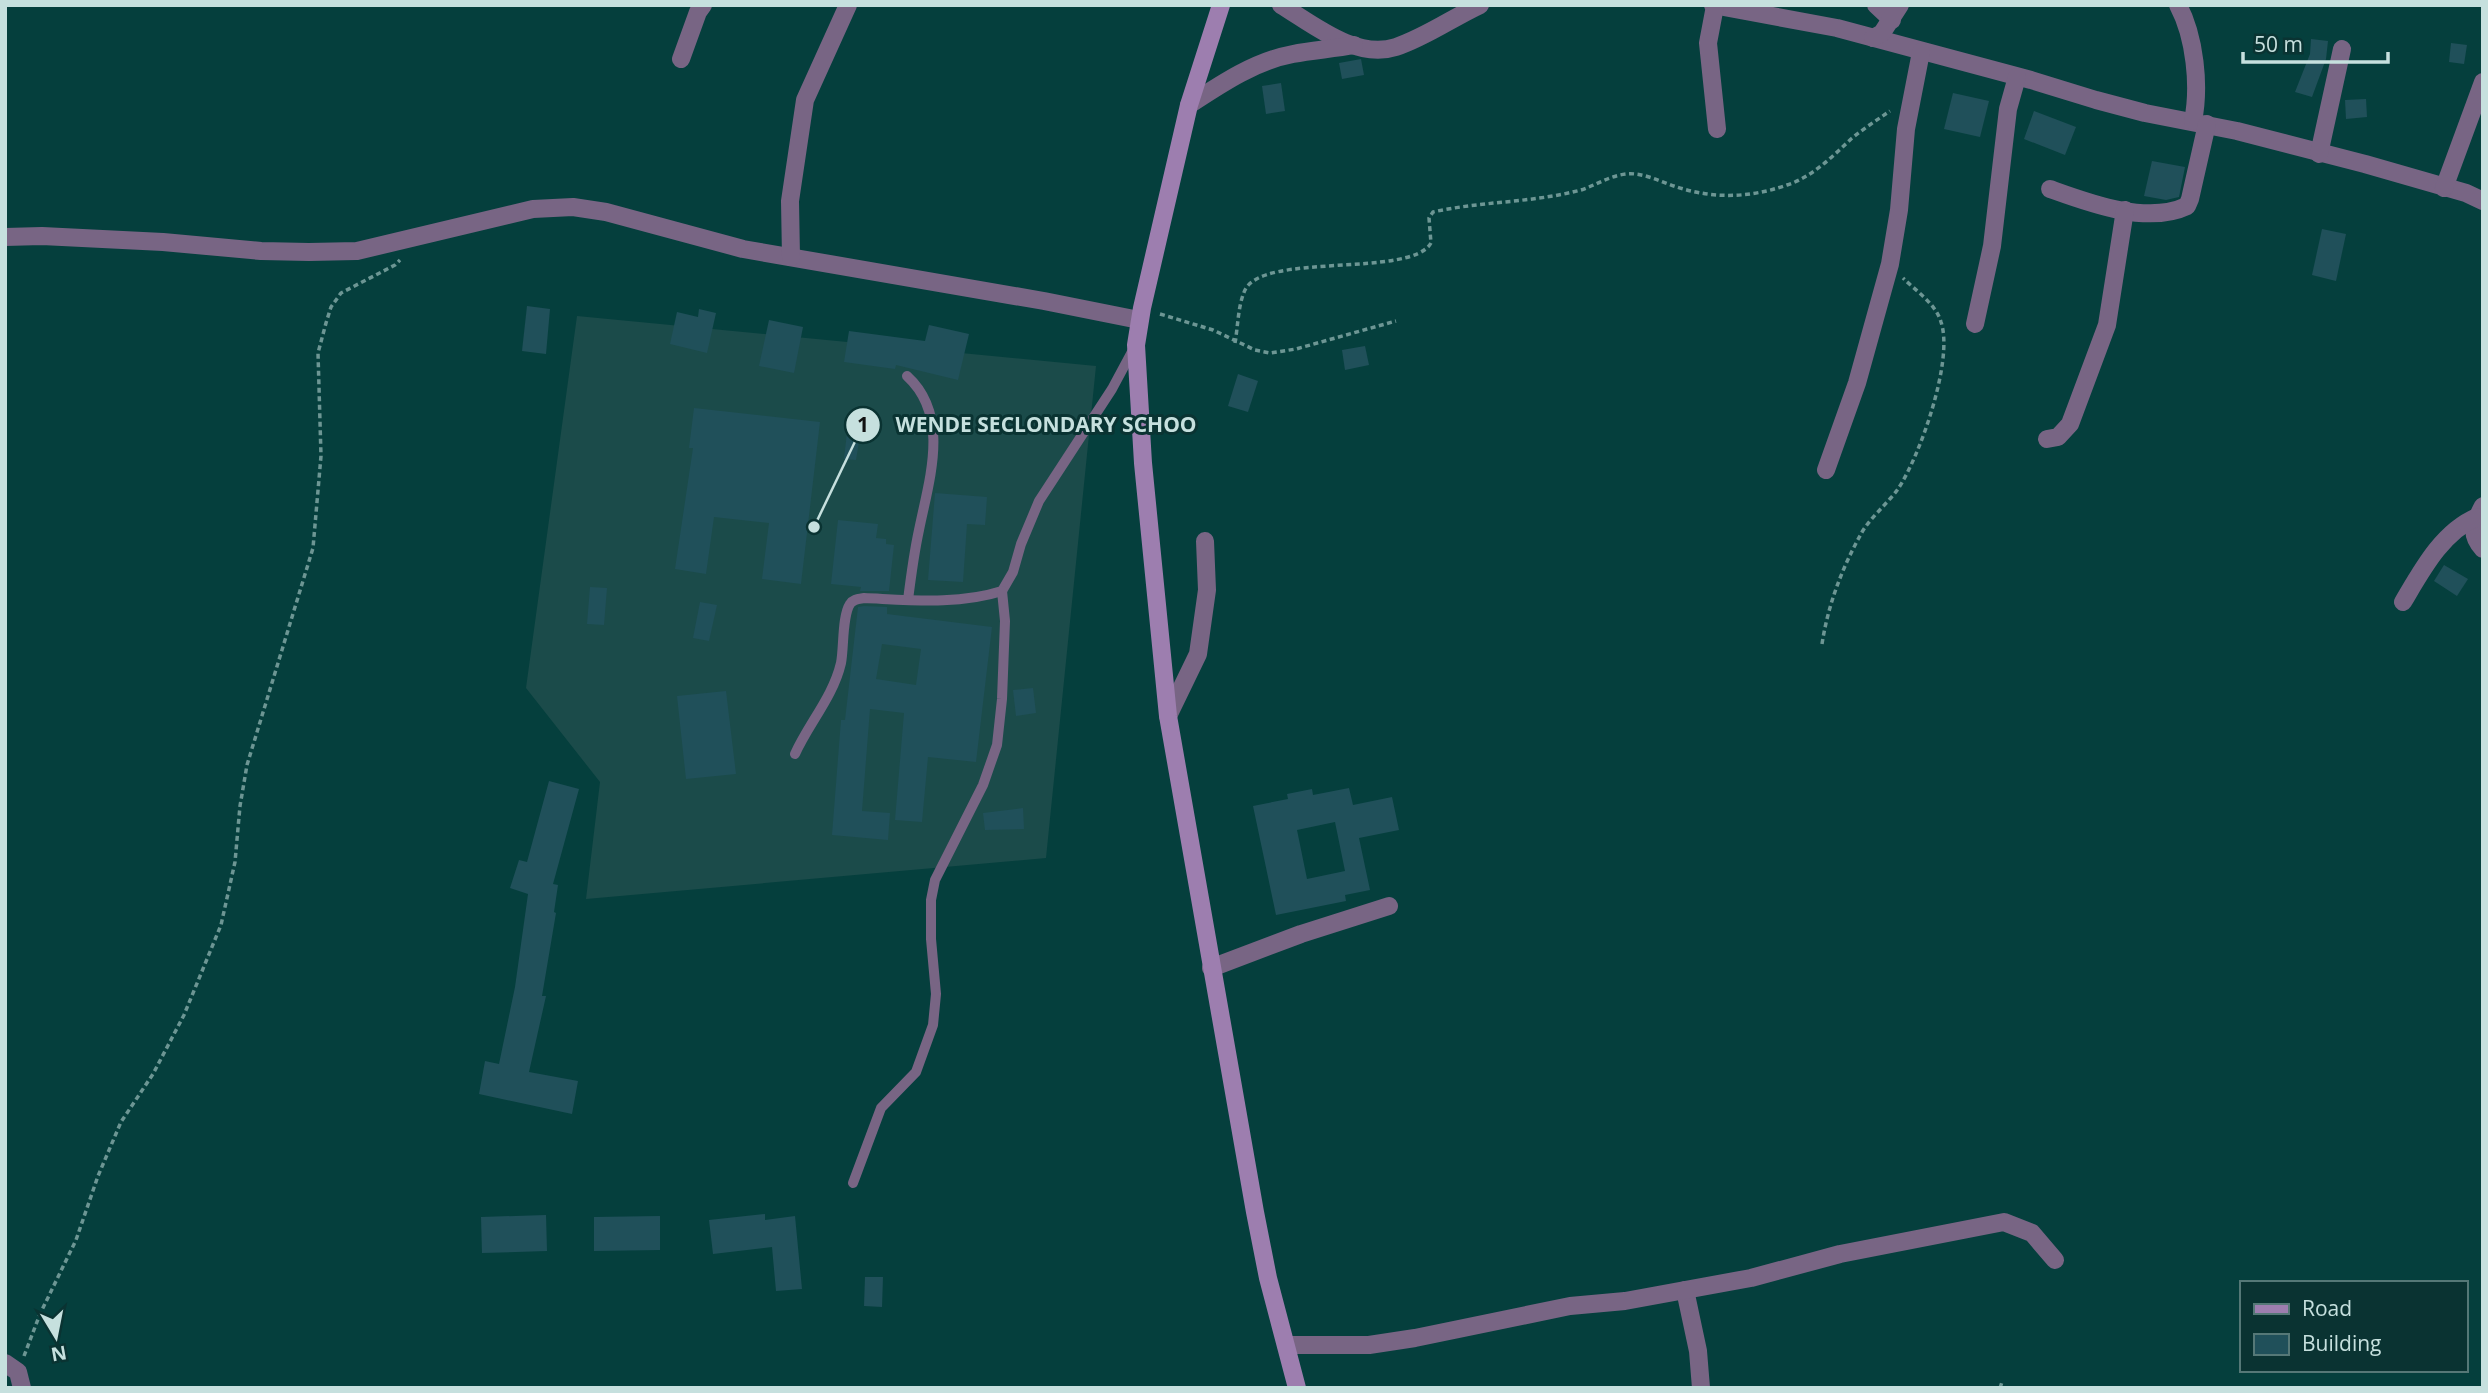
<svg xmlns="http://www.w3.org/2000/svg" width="2488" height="1393" font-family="'Open Sans',sans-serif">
  <rect width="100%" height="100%" fill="#053f3d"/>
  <path fill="#1b4b4a" d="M577 316 1096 366 1046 858 586 899 600 782 526 688Z"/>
  <g fill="#20505a" fill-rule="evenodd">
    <path d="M2311 39 2328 41 2326 59 2312 97 2295 92 2310 54Z"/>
    <path d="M2451 43 2467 45 2464 64 2449 62Z"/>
    <path d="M1361 59 1364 75 1342 79 1339 63Z"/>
    <path d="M1281 83 1285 111 1266 114 1262 86Z"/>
    <path d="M1953 93 1989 101 1980 137 1944 129Z"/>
    <path d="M2366 99 2367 117 2346 119 2345 100Z"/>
    <path d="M2034 111 2076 127 2065 155 2024 139Z"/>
    <path d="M2152 161 2185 167 2179 197 2166 200 2144 196Z"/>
    <path d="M2322 229 2346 234 2336 281 2312 275Z"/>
    <path d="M527 306 550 309 546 354 522 351Z"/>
    <path d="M699 309 716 313 707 353 670 344 677 312 698 317Z"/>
    <path d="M769 320 803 327 794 373 759 366Z"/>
    <path d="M929 325 969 334 958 380 896 365 895 369 844 362 849 331 925 341Z"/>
    <path d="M1365 346 1369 365 1345 370 1342 350Z"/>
    <path d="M1238 374 1258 381 1248 412 1228 406Z"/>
    <path d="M694 408 820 422 801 584 762 579 769 523 714 517 706 574 675 569 693 448H689Z"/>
    <path d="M849 415 863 418 856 460 844 459Z"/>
    <path d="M935 493 987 497 985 525 967 524 963 582 928 580Z"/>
    <path d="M838 520 878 524 876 538 886 539V544L894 545 889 591H860L861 587 831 584Z"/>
    <path d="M2444 565 2468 579 2457 596 2434 581Z"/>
    <path d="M590 587 607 588 604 625 587 624Z"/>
    <path d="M700 602 717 605 709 641 693 638Z"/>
    <path d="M864 606 887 607V614L992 627 976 762 928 757 922 822 895 820 904 713 870 709 862 811 890 813 888 840 832 835 841 720H845L858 607ZM882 644 921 649 916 685 876 679Z"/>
    <path d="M1033 688 1036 713 1016 716 1013 690Z"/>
    <path d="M726 691 736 774 686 779 677 696Z"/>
    <path d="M549 781 579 789 553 884 558 885 554 912 556 913 542 996H546L529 1072 578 1081 572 1114 479 1094 485 1061 499 1064 515 987 528 894 510 888 519 860 527 862Z"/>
    <path d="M1349 788 1353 805 1392 797 1399 830 1359 838 1370 890 1345 895 1346 901 1276 915 1253 806 1288 799 1287 794 1312 789 1313 795ZM1335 822 1345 871 1307 879 1297 830Z"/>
    <path d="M1023 808 1024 829 985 830 983 813Z"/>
    <path d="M765 1214V1220L795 1216 802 1289 776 1291 772 1247 713 1254 709 1220Z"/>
    <path d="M546 1215 547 1251 482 1253 481 1217Z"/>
    <path d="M660 1216V1250L594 1251V1217Z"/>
    <path d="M865 1277H883L882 1307 864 1306Z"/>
  </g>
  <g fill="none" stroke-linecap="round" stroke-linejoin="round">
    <g stroke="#6d9694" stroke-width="3.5" stroke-dasharray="5 3.5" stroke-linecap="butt">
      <path d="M1160 314 1213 330 1255 350 1270 353 1296 349 1396 321"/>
      <path d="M1235 343C1238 326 1238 305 1245 290 1263 252 1411 278 1431 243L1429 218 1433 212C1482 201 1532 203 1581 190 1596 185 1609 176 1626 174 1643 172 1661 182 1677 187 1713 199 1750 198 1787 185 1812 177 1832 157 1851 139 1863 129 1877 120 1890 111"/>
      <path d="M1822 644C1828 605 1842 568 1861 534 1868 520 1887 504 1898 489 1920 456 1954 360 1941 322 1936 304 1916 291 1903 278"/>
      <path d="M24 1356 40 1314 76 1240 98 1176 121 1122 153 1074 184 1015 221 925 235 862 240 806 247 765 313 548 321 456 318 353 326 323 331 307 341 293 395 265 400 260"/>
      <path d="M2000 1388 2002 1382"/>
    </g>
    <g stroke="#786584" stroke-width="10">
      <path d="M907 376C951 416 929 480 919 530 914 553 911 576 908 600"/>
      <path d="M795 754C809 723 833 697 841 663 844 648 842 616 850 604 853 599 859 599 864 598 910 600 958 605 1002 591L1013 572 1021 544 1039 501 1112 389 1134 348"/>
      <path d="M853 1183 881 1108 916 1072 933 1025 936 994 931 939V900L935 880 983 785 997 745 1002 699 1005 621 1002 591"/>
    </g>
    <g stroke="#786584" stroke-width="18">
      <path d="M1281 5C1314 25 1356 60 1396 47 1426 37 1452 18 1480 5"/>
      <path d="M1713 5 1837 28 2031 80 2096 100 2145 113 2237 131 2365 164 2466 193 2483 201"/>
      <path d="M1876 5 1892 20"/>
      <path d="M2178 5C2195 37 2200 86 2193 121"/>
      <path d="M1715 6 1708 43 1717 129"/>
      <path d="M1873 38 1882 33 1900 5"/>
      <path d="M681 59 698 12 703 5"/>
      <path d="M1189 105C1221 84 1255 61 1293 54 1313 50 1334 49 1354 45"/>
      <path d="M2319 154 2342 49"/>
      <path d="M2444 188 2483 82"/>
      <path d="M2050 189C2089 203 2147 225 2187 206L2190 199 2207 124"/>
      <path d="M5 237 42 236 163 242 261 251 309 252 357 251 533 209 573 207 606 212 743 249 1044 301 1139 320"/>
      <path d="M791 257 790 201 805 100 848 5"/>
      <path d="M1975 324 1992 246 2008 109 2017 77"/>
      <path d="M2047 439 2058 437 2070 424 2107 325 2125 210"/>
      <path d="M1826 470 1857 383 1890 264 1899 210 1906 129 1921 52"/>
      <path d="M2483 506C2474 523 2469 534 2483 549"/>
      <path d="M2403 602C2422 570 2442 532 2477 517"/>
      <path d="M1168 716 1198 654 1207 590 1205 541"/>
      <path d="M1211 968 1301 934 1389 906"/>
      <path d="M1685 1290 1698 1351 1701 1388"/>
      <path d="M1286 1345H1369L1415 1338 1570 1306 1625 1301 1751 1278 1840 1254 2004 1222 2032 1233 2055 1260"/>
      <path d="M5 1363 18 1372 22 1388"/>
    </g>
    <path stroke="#9d7eaf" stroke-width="18" d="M1221 5 1189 105 1142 308 1136 345 1143 463 1168 716 1255 1212 1268 1278 1297 1388"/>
  </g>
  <path fill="none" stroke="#c6e0de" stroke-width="2.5" d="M814 527L863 425"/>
  <g fill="#c6e0de" stroke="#0a3332" stroke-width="2.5">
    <circle cx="814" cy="527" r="7"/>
    <circle cx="863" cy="425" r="18"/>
  </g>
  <g font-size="21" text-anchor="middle" font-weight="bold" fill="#111">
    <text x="863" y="432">1</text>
  </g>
  <g font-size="21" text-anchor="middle" font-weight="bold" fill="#c6e0de" stroke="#0a3332" stroke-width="6" stroke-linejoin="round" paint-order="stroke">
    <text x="1046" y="432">WENDE SECLONDARY SCHOO</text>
  </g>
  <rect width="2488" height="1393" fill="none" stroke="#c6e0de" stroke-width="14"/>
  <rect x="2240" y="1281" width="228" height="91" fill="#0a3332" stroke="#557877" stroke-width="2"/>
  <rect x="2254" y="1304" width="35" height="10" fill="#9d7eaf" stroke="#557877" stroke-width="2"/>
  <text x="2302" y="1316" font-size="21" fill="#c6e0de">Road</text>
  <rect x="2254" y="1334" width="35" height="21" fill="#20505a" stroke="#557877" stroke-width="2"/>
  <text x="2302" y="1351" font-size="21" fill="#c6e0de">Building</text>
  <g transform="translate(56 1337) rotate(170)" stroke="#0a3332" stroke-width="5" paint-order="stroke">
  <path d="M0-5L12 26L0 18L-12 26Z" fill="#c6e0de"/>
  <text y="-10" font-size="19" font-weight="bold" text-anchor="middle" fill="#c6e0de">N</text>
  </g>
  <path d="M2243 52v10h145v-10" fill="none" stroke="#c6e0de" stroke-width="3.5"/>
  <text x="2254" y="52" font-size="21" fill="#c6e0de" stroke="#0a3332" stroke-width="5" paint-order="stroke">50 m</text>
</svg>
